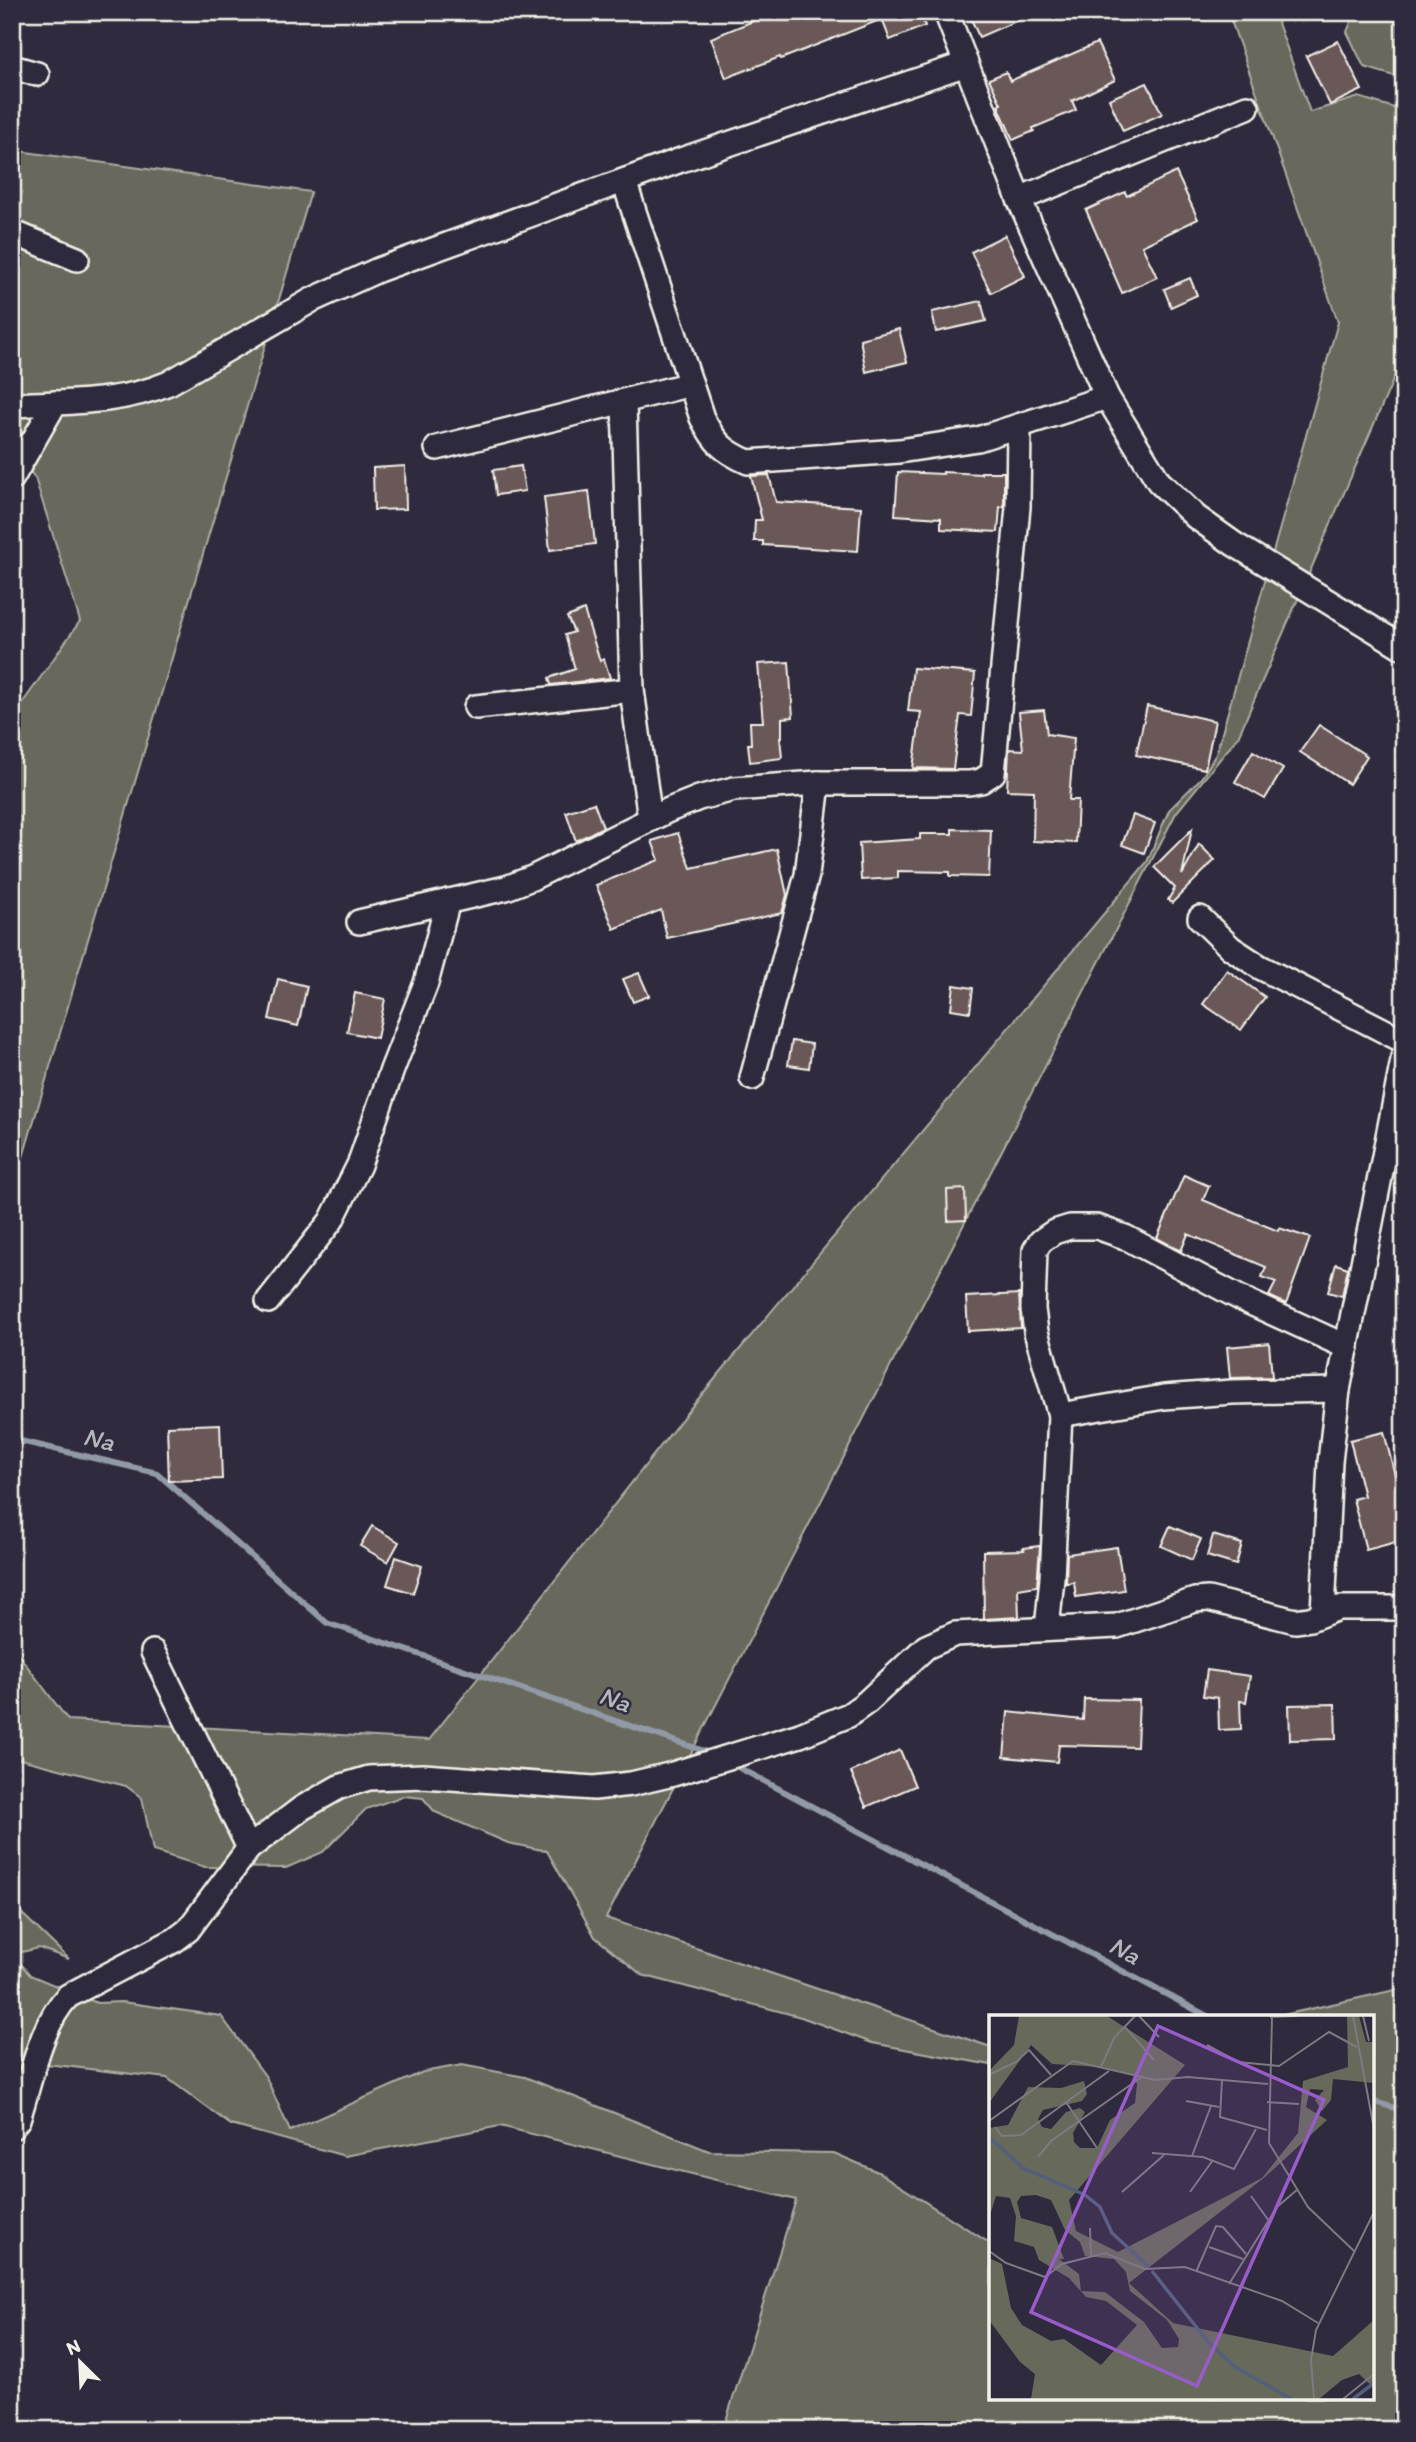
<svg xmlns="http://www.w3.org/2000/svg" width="1416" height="2442" font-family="Itim,sans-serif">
  <rect width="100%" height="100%" fill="#2f2a3d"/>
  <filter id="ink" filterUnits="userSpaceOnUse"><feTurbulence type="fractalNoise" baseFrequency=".0143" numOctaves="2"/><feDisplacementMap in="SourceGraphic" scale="14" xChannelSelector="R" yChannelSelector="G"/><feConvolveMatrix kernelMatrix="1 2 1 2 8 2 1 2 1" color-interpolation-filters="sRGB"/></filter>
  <g filter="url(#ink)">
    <g fill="#67695b" stroke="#aeada2" stroke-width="2">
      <path d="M1228 12H1274L1310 112 1359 97 1404 111V355L1238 737 1176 813 606 1918 991 2047V2065L872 2043 801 2017 642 1975 595 1937 547 1851 508 1843 435 1812 423 1798 403 1796 366 1809 323 1852 286 1868 205 1867 153 1851 142 1798 126 1786 12 1757V1646L68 1720 429 1740 689 1410 1147 862 1169 810 1202 777 1216 754 1338 322Z"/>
      <path d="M1355 12H1404V79L1364 67 1347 32Z"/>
      <path d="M12 150 311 192 12 1194V718L80 621 35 478 12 449Z"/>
      <path d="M12 1904 69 1959 39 1948 13 1954 30 1975 97 2003 122 2002 221 2016 266 2077 290 2131 423 2072 462 2065 525 2077 709 2151 834 2153 878 2172 991 2244V2398H1372V2017H1274L1404 1988V2430H723L796 2200 500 2126 345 2156 231 2125 167 2078 12 2060Z"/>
    </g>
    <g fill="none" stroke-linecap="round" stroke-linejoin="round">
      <g stroke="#939aa7" stroke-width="6">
        <path d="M12 1439 157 1473 327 1623 713 1754"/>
        <path d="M732 1764 1209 2017"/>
        <path d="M1372 2101 1404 2111"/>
      </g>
    </g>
    <g fill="#6b5958" stroke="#f4f1e8" stroke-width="2">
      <path d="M761 12H920L925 26 890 40 882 19 781 59 780 57 726 78 711 38 763 17Z"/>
      <path d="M968 12H1037L979 37Z"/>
      <path d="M1338 41 1362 90 1330 105 1306 56Z"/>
      <path d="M1097 43 1115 80 1072 101 1076 110 1033 128 1034 131 1013 140 998 105 1001 104 989 79 1006 72 1010 81Z"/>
      <path d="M1147 83 1162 114 1123 131 1109 99Z"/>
      <path d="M1176 172 1198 219 1142 246 1157 277 1122 293 1086 210 1125 192 1127 196Z"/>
      <path d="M1005 235 1025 276 991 293 971 252Z"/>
      <path d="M1190 278 1197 295 1171 307 1164 289Z"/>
      <path d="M981 301 986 321 936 332 932 312Z"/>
      <path d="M899 329 907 362 866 372 860 339Z"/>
      <path d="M405 466 406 509 374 510 373 468Z"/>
      <path d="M521 466 525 491 496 495 493 470Z"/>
      <path d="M898 472 943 474V472L981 474V472H1004V507H1000L998 532 941 529V518L895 515Z"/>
      <path d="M769 475 776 502 861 507 858 551 763 545V541H754L755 520H762L751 476Z"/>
      <path d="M589 491 595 544 550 550 544 497Z"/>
      <path d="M584 610 600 661 604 659 610 678 551 685 549 678 575 669 565 635 574 632 567 617Z"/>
      <path d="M789 662 793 717 782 718V737H780L782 758 750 762 748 744H751L750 722H763L758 664Z"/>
      <path d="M913 668 975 673 971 716 960 715 953 769 913 768 921 712 908 711Z"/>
      <path d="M1147 706 1215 721 1205 769 1136 755Z"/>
      <path d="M1044 710 1047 734 1074 738 1069 800H1078L1076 843 1033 841 1034 791 1007 790 1009 749 1023 750 1019 712Z"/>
      <path d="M1319 725 1367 756 1349 784 1300 752Z"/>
      <path d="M1253 751 1283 769 1265 799 1235 782Z"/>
      <path d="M594 803 603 827 576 841 566 812Z"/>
      <path d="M1133 815 1155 823 1144 853 1122 845Z"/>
      <path d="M952 829 991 830 989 877 950 876V872L898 871V878L861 880 859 843 920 839V834H952Z"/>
      <path d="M1192 829 1182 875 1199 844 1215 860 1172 903 1168 900 1175 888 1154 867Z"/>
      <path d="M678 833 691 868 777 849 787 895 782 913 667 938 661 910 614 929 596 885 659 860 652 841Z"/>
      <path d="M1227 970 1265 997 1241 1030 1203 1004Z"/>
      <path d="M639 973 649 996 633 1002 623 979Z"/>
      <path d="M278 979 307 986 298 1026 269 1019Z"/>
      <path d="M954 985 973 988 970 1012 951 1009Z"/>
      <path d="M355 993 385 999 377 1038 347 1032Z"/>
      <path d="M792 1041 812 1044 809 1068 788 1065Z"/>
      <path d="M1184 1175 1209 1186 1203 1200 1278 1231 1279 1228 1310 1238 1286 1304 1269 1296 1276 1282 1262 1277 1266 1267 1188 1234 1181 1251 1157 1238Z"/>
      <path d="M965 1189 966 1220 948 1221 947 1190Z"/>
      <path d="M1336 1264 1348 1268 1342 1296 1328 1292Z"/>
      <path d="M1019 1294 1021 1328 968 1331 966 1297Z"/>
      <path d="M1269 1343 1272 1377 1230 1378 1227 1347Z"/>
      <path d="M220 1424 222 1479 169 1481 167 1426Z"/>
      <path d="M1384 1432 1398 1487 1404 1486V1540L1366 1550 1353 1499 1364 1496 1350 1440Z"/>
      <path d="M372 1526 399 1542 388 1562 360 1546Z"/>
      <path d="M1170 1526 1201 1539 1192 1560 1161 1546Z"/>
      <path d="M1213 1535 1242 1544 1236 1565 1207 1556Z"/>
      <path d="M1040 1546 1037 1586 1018 1589 1019 1617 984 1619 983 1551 1024 1550 1023 1548Z"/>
      <path d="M1117 1547 1124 1590 1076 1597 1074 1582 1066 1583 1067 1554Z"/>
      <path d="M396 1557 422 1566 413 1593 387 1585Z"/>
      <path d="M1207 1670 1250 1676 1246 1702 1240 1701 1241 1729 1219 1730 1218 1698 1203 1696Z"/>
      <path d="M1084 1699 1139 1700 1137 1747 1059 1745 1057 1762 1004 1757 1008 1712 1083 1720Z"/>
      <path d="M1335 1704 1336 1739 1290 1740 1289 1705Z"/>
      <path d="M900 1750 915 1786 866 1807 851 1772Z"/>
    </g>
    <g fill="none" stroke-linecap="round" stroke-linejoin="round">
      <defs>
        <g id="street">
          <path d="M946 12 1019 199 1107 397 1159 482 1196 517 1234 544 1404 648"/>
          <path d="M12 67 37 74"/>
          <path d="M624 181 702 418C715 443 723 451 748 462L899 451 978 439 1107 397"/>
          <path d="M1019 199 1247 107"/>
          <path d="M12 232 77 259"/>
          <path d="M624 402 632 690 650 819"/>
          <path d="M12 405C65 402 120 404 169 383L312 300 378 270 681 160 966 64"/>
          <path d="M437 448 691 384"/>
          <path d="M12 478 55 403"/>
          <path d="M476 707 632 690"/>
          <path d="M1200 918 1231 948 1260 967 1404 1041"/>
          <path d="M359 922 506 888 532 878 669 810 699 798 734 789 818 783H969L981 781 993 773 1018 507 1019 426"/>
          <path d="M752 1078 807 875 818 783"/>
          <path d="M268 1301 331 1221 359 1165 392 1070 426 983 448 901"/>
          <path d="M1060 1415 1164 1397 1232 1392 1338 1390"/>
          <path d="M1323 1613 1330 1462 1338 1390 1404 1055"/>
          <path d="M1047 1629 1052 1578 1060 1415 1036 1332 1033 1309 1035 1250 1041 1241 1054 1232 1070 1227H1097L1125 1237 1240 1298 1347 1347"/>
          <path d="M153 1652 249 1848"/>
          <path d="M12 2127 18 2119C31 2080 40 2025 68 1996L175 1940 188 1930 249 1848 302 1808 339 1787 369 1778 423 1776 594 1788 631 1784 673 1774 800 1735 849 1715 867 1702 926 1647 955 1634 1117 1626 1195 1600 1208 1599 1295 1621 1310 1619 1338 1608H1404"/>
        </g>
      </defs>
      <use href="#street" stroke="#f4f1e8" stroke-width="28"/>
      <use href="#street" stroke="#2f2a3d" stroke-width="23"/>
    </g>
  </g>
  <g text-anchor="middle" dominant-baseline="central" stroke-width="5" stroke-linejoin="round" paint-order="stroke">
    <g font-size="26" font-style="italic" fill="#b3b7bc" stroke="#2f2a3d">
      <text transform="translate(99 1439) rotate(13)">Na</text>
      <text transform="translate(615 1699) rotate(19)">Na</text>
      <text transform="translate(1125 1950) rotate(28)">Na</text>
    </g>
  </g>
  <g transform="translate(989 2015)">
    <rect width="385" height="385" fill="#2f2a3d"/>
    <path d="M30 1H118L196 50 80 185 87 216 129 237 273 163 309 118 314 66 359 52 358 1H370L377 27H385V68L344 64 342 85 333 96 326 85 335 75 321 74 317 92 338 105 276 162 140 268 184 308 344 341 385 305V373L370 359 353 365 330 384H42L46 359 31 347 0 305V243L13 249 22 293 33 310 62 326 75 324 112 350 148 310 117 286 97 282 80 263 50 245 45 232 25 226 27 201 21 183 7 181 0 203V113L19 110 39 72 72 73 95 66 98 79 93 86 54 95 49 104 53 112 62 114 77 97 91 93 96 97 84 118 85 127 91 133H108L121 105 146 88 148 69 144 60 112 52 63 49 42 30 0 88V56L25 30ZM47 180 62 185 76 215 91 227 96 241 125 244 137 257 141 276 178 305 190 324 189 332 173 333 155 307 116 277 92 276 90 259 70 244H75L63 212 32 203 28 187 32 181Z" fill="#67695b" fill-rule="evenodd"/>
    <path fill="none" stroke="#52607b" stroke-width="3.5" d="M0 122 34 153 96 180 111 192 123 218 160 252M163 256 220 328 245 351 302 384M364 384 385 368"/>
    <path fill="none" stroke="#7e7a81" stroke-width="2" d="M150 1 170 22M364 1 385 114M374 1 380 26M281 2 308 1M283 2 280 128 319 192 365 236M135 11 165 45M218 30 249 47 290 51 340 17 368 32M112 52 125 23 146 1M0 60 27 47 40 35 62 60M233 65 231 102 278 115M197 86 230 92M77 87 108 133M278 87 310 89M0 106 84 46 166 65 199 62 279 69M6 112 13 121 32 120 120 56M163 138 214 142 245 154 267 114M203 141 222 91M49 142 62 126 154 61M133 177 175 140M201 177 224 145M262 181 280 206M101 213 102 241M220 232 254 244M0 236 17 248 56 262 73 249 116 238 156 254 196 252 293 286 329 308M207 257 227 211 234 212 257 239M240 269 288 192 309 174M325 384 322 345 327 315 385 197M354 384 385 359"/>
    <path fill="#995dc9" fill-opacity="0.15" stroke="#995dc9" stroke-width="3.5" d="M169 11 335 85 208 371 42 297Z"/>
    <rect width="385" height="385" fill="none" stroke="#f4f1e8" stroke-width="3.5"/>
  </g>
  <rect width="1416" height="2442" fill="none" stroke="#2f2a3d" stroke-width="42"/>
  <rect x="21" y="21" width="1374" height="2400" fill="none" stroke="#f4f1e8" stroke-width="2.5" filter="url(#ink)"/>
  <g transform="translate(80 2362) rotate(336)" stroke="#2f2a3d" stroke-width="5" paint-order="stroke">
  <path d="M0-5L12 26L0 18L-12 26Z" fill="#f4f1e8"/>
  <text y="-10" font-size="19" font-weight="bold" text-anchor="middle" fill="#f4f1e8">N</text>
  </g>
</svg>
